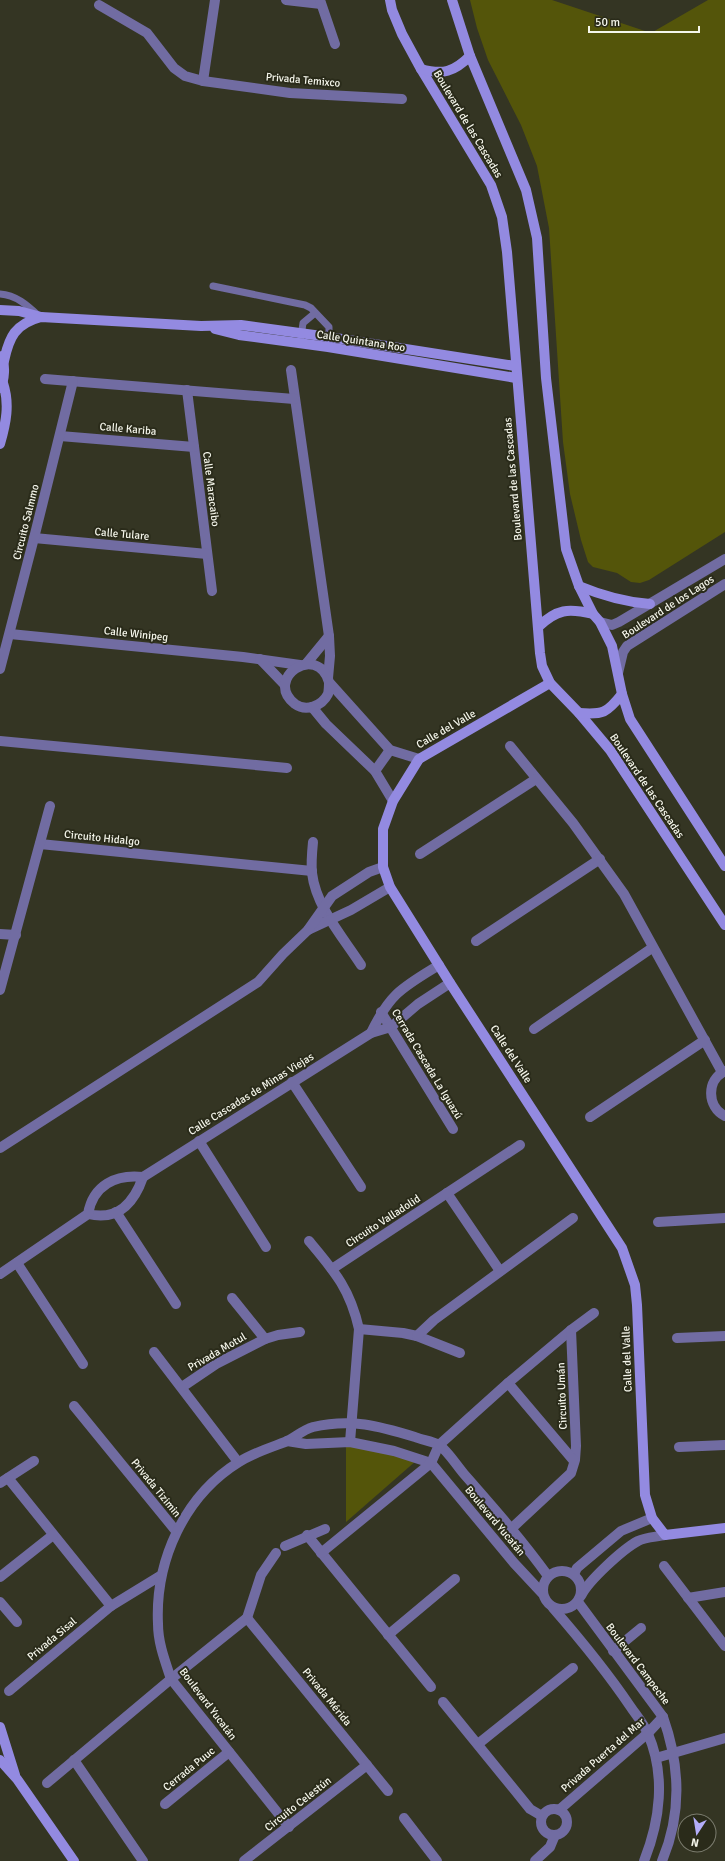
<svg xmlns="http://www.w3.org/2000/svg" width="725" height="1861" font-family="Signika,sans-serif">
  <rect width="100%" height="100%" fill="#343523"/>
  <g fill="#54550a">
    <path d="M470 0H552L651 33 708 0H725V532L649 580 640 583 631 582 617 573 593 567 588 562 581 540 570 494 563 442 549 228 537 166 521 125 488 60 477 28Z"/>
    <path d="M346 1438 417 1460 346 1522Z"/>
  </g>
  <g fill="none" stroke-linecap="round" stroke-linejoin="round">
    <g stroke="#716ca2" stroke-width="7">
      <path d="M213 286 305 305 311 308 329 327V341"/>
      <path d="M0 294C16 295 27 305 39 316"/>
      <path d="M301 337 303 323 315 313"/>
    </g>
    <g stroke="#716ca2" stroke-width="10">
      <path d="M286 0 321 4"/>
      <path d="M320 0 335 44"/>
      <path d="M99 5 147 33 174 68 185 76 203 81 290 93 402 99"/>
      <path d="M203 81 215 0"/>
      <path d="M291 370 329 636 330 656 328 678"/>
      <path d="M45 379 294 399"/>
      <path d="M187 390 212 591"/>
      <path d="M60 436 194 447"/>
      <path d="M34 538 207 554"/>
      <path d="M600 622 612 625 619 622 725 559"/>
      <path d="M10 634 243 657 300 665"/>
      <path d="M260 659 285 685"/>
      <path d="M306 664 329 636"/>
      <path d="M0 669 34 538 73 381"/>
      <path d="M618 673 623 652 627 646 725 584"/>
      <path d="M329 682C329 686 329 690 328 694 322 706 306 712 295 704 263 679 317 642 329 682L390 750 419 759"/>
      <path d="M312 707 326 724 375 771 393 801"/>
      <path d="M0 741 287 768"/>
      <path d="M510 746 573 823 624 894 722 1072"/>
      <path d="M375 771 390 750"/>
      <path d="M313 842C312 852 311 863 312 873 316 907 343 937 361 965"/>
      <path d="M40 844 312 871"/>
      <path d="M420 854 536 779"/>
      <path d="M308 930 351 910 390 887"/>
      <path d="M0 934 16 935"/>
      <path d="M476 941 600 859"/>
      <path d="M0 990 50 806"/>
      <path d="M381 1012 453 1129"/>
      <path d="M534 1029 652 948"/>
      <path d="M371 1033C390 993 403 987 439 965"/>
      <path d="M725 1071C706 1080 707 1107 725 1116"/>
      <path d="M292 1082 361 1187"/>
      <path d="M590 1117 705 1040"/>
      <path d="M199 1141 266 1247"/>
      <path d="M0 1148 258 982 283 954 308 930 332 896 369 872 383 867"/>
      <path d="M447 1193 500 1271"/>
      <path d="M116 1212 176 1304"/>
      <path d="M88 1214C118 1221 134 1203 143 1177"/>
      <path d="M658 1222 725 1218"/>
      <path d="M309 1241C335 1272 350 1289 359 1329L350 1442"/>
      <path d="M17 1263 83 1364"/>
      <path d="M332 1269 520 1145"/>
      <path d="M0 1274 88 1214C93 1185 116 1174 143 1177L371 1033 391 1027 418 1004 450 983"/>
      <path d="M232 1298 265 1339"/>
      <path d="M359 1329 403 1333 417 1336 460 1353"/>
      <path d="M417 1336 434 1320 573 1218"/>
      <path d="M677 1338 725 1336"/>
      <path d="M154 1352 238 1462"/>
      <path d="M508 1383 571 1330 594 1313"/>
      <path d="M182 1387 216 1364 265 1339 278 1335 300 1332"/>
      <path d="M74 1406 176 1531"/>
      <path d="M287 1441 306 1444 350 1442 394 1451 431 1463 514 1563 542 1593"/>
      <path d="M679 1447 725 1445"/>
      <path d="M8 1478 111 1606"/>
      <path d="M0 1483 34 1461"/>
      <path d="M512 1528 571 1473 575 1460 576 1446 571 1330"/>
      <path d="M307 1535 431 1687"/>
      <path d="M285 1546 325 1529"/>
      <path d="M321 1553 431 1463 439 1445 508 1383 574 1461"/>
      <path d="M664 1566 725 1646"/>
      <circle cx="562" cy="1590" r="19"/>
      <path d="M574 1574 577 1568 621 1531 652 1518"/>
      <path d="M0 1577 53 1535"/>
      <path d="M581 1596C588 1581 623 1549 638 1541 646 1537 657 1537 665 1535"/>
      <path d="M688 1598 725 1592"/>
      <path d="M0 1602 17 1622"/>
      <path d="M578 1602 663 1717C680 1765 682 1814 662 1861"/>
      <path d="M553 1608C580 1639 607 1672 630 1706 636 1715 644 1724 648 1734 666 1775 660 1821 644 1861"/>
      <path d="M247 1618 388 1791"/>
      <path d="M388 1635 455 1579"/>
      <path d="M613 1651 641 1628"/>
      <path d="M9 1691 111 1606 160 1576"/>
      <path d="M443 1702 530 1809 542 1816"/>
      <path d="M478 1744 573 1668"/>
      <path d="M656 1758 725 1738"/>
      <path d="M74 1760 143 1861"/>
      <path d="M47 1783 171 1679 247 1618 261 1575 276 1553"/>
      <path d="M165 1804 229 1752"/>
      <circle cx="554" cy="1822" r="13"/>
      <path d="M559 1810 648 1733 663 1717"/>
      <path d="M404 1818 437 1861"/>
      <path d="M289 1827 171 1679C165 1661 158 1643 158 1624 155 1561 184 1496 239 1462 253 1453 269 1448 285 1442 295 1438 302 1430 313 1427 351 1418 379 1426 415 1437 422 1440 432 1441 439 1445 447 1450 457 1466 464 1474 493 1507 522 1540 548 1576"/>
      <path d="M244 1861 367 1765"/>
      <path d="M535 1861 550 1847 555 1835"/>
    </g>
    <g stroke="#938ae1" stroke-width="10">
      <path d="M390 0 392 10 402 34 421 69 491 185 502 217 507 252 540 653 542 666 550 683 579 713 610 750 725 925"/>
      <path d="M452 0 470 56 526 190 537 238 546 378 566 549 579 586 593 614 600 622 612 646 622 694 630 719 725 866"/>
      <path d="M421 69C443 75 454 72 470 56"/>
      <path d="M0 310 19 311 41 317"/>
      <path d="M215 329 239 335 328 347 516 378"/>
      <path d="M4 361C9 337 15 324 41 317L201 326 241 325 329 337 515 366"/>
      <path d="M0 388C5 380 5 365 2 356"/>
      <path d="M0 444C6 423 10 404 3 383"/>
      <path d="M579 586C603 596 625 602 650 604"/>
      <path d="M538 627C557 609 568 608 593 614"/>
      <path d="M550 683 419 759 393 801 383 829V867L390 887 450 983 622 1248 635 1285 637 1305 645 1495 652 1518 665 1535 725 1528"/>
      <path d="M579 713C603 715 607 713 622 694"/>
      <path d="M0 1727 15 1775"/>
      <path d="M0 1760 17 1779 74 1861"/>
    </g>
  </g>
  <g text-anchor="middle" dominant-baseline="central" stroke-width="4" stroke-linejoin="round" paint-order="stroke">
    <g font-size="11" fill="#f5f6eb" stroke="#2a2b1a">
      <text transform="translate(303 80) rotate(5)">Privada Temixco</text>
      <text transform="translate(468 124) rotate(59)">Boulevard de las Cascadas</text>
      <text transform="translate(361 341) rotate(9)">Calle Quintana Roo</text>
      <text transform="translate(128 429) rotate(5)">Calle Kariba</text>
      <text transform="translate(513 479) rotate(-95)">Boulevard de las Cascadas</text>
      <text transform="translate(211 489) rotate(83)">Calle Maracaibo</text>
      <text transform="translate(26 522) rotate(-76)">Circuito Salmmo</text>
      <text transform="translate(122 534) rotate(5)">Calle Tulare</text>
      <text transform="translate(668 607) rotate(-33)">Boulevard de los Lagos</text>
      <text transform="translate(136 634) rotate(6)">Calle Winipeg</text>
      <text transform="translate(446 729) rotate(-30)">Calle del Valle</text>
      <text transform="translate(647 786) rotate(56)">Boulevard de las Cascadas</text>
      <text transform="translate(102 838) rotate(6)">Circuito Hidalgo</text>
      <text transform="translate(511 1054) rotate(57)">Calle del Valle</text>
      <text transform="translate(427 1064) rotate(59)">Cerrada Cascada La Iguazú</text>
      <text transform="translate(251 1094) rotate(-32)">Calle Cascadas de Minas Viejas</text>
      <text transform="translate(383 1221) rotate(-33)">Circuito Valladolid</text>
      <text transform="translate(217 1352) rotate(-30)">Privada Motul</text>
      <text transform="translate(627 1359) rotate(-92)">Calle del Valle</text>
      <text transform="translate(562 1396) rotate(-92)">Circuito Umán</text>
      <text transform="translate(156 1488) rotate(51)">Privada Tizimin</text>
      <text transform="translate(495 1521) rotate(50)">Boulevard Yucatán</text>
      <text transform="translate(52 1639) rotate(-40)">Privada Sisal</text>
      <text transform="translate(638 1664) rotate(53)">Boulevard Campeche</text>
      <text transform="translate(327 1697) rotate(51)">Privada Mérida</text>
      <text transform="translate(208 1704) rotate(53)">Boulevard Yucatán</text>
      <text transform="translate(603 1755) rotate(-41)">Privada Puerta del Mar</text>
      <text transform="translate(189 1769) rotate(-39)">Cerrada Puuc</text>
      <text transform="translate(298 1804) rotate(-38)">Circuito Celestún</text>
    </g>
  </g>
  <g transform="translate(697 1833) rotate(192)"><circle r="19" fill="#2a2b1a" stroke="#7b7c6e"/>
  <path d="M0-3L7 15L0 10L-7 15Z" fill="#b3adf9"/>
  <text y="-6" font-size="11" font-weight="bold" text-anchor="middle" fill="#f5f6eb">N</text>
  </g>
  <path d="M589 26v6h110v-6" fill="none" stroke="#f5f6eb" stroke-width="2"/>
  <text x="595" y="26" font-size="12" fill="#f5f6eb" stroke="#2a2b1a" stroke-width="3" paint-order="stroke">50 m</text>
</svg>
